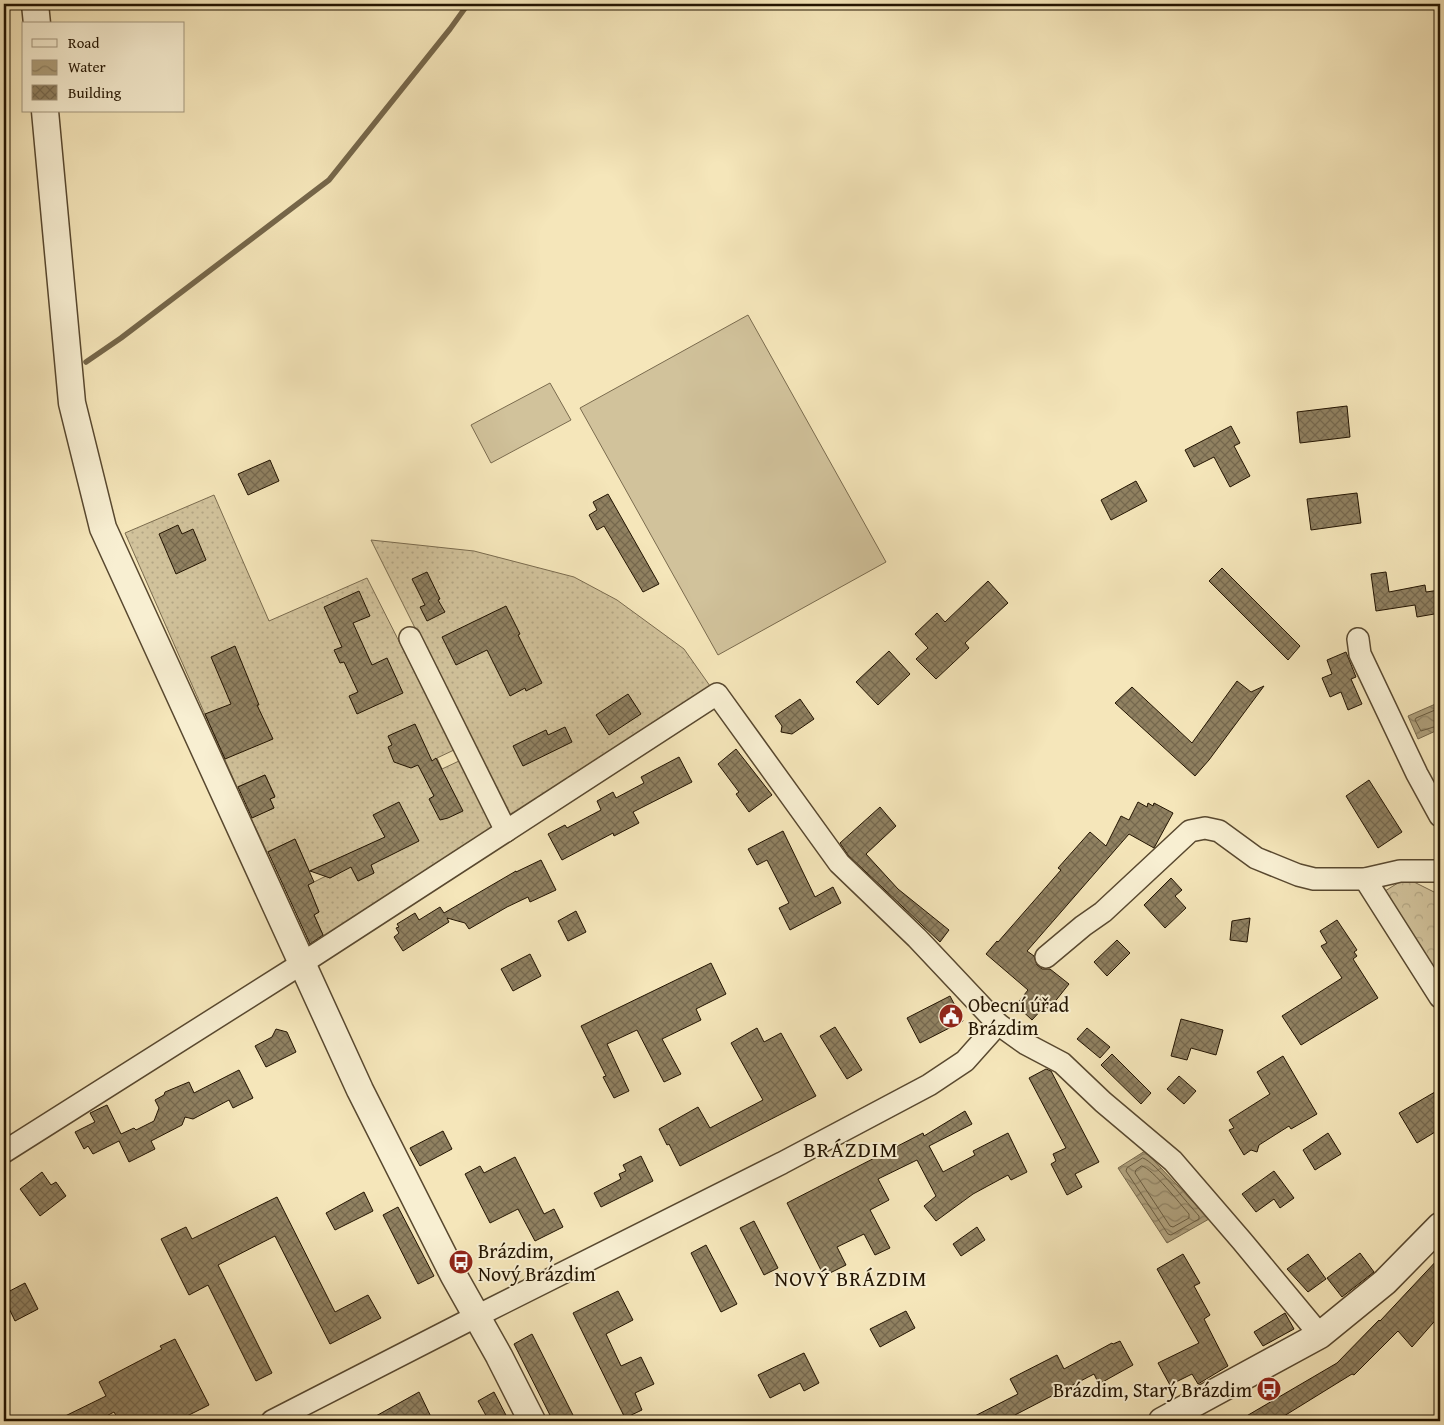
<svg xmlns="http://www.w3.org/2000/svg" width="1444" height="1425" font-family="'Gentium Book Plus',serif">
  <defs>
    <pattern id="grass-dots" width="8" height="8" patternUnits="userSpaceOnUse" patternTransform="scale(1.25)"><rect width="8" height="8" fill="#d1c29b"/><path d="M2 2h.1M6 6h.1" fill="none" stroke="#b3a684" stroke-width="1.8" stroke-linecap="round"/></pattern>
    <pattern id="park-crowns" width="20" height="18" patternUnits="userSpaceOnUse" patternTransform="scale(1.25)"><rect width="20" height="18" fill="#d1c29b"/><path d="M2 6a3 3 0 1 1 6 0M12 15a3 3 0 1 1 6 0" fill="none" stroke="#b3a684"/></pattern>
    <pattern id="water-waves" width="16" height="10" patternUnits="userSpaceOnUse" patternTransform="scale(1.25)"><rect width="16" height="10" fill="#ae9f7b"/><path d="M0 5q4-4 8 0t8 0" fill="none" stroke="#8d8062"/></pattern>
    <pattern id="building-cross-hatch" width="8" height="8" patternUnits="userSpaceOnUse" patternTransform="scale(1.25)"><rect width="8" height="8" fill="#908161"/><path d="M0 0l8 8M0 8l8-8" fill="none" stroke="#75684e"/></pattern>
  </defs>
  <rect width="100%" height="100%" fill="#f5e6ba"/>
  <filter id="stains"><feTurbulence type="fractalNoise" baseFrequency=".004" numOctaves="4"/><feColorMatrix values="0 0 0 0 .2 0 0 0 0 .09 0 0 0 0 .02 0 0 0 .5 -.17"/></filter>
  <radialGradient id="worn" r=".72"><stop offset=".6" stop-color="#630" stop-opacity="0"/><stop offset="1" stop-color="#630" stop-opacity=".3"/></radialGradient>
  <g fill="url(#grass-dots)" stroke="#7a6b4e">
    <path d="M214 495 269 621 367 578 454 750 437 758 442 769 459 761 494 828 324 937 314 915 319 912 308 885 326 876 330 878C338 874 342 868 350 865L358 881 374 873 363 848 309 871 295 839 267 852 251 818 274 808 270 799 275 796 265 775 237 787 125 533Z"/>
    <path d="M371 540 474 551 574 577 617 600 684 649 710 686 509 816Z"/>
  </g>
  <path fill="url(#park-crowns)" stroke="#7a6b4e" d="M1406 878 1440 895V982L1385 891Z"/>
  <g fill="#d1c29b" stroke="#7a6b4e">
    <path d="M748 315 886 562 718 655 580 408Z"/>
    <path d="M550 383 571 420 491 463 471 425Z"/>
  </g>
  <g fill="url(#water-waves)" stroke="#76674a">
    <path d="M1440 702V729L1418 739 1408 716Z"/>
    <path d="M1145 1151 1209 1219 1167 1243 1118 1168Z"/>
  </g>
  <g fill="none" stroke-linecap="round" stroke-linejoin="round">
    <g stroke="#685a3e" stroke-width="1">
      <path d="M1440 708 1416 718 1415 720 1421 731 1440 725"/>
      <path d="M1143 1158C1155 1162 1188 1204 1199 1216V1219L1171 1235 1168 1234 1126 1171 1127 1168Z"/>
      <path d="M1142 1166C1153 1169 1180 1204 1189 1214V1218L1173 1227 1170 1226 1135 1173 1136 1170Z"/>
    </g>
    <path stroke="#76674a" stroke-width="5.5" d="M86 362 121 338 329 180 450 29 468 4"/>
  </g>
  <g fill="url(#building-cross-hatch)" stroke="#231401">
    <path d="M1347 406 1350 437 1300 443 1297 412Z"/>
    <path d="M1231 426 1240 443 1234 446 1250 476 1230 487 1214 457 1194 467 1185 450Z"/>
    <path d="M270 460 279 481 248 495 238 474Z"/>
    <path d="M1136 481 1147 501 1111 520 1101 500Z"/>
    <path d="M1357 493 1361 523 1311 530 1307 499Z"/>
    <path d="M608 494 659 584 643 592 604 526 597 530 589 515 597 510 593 502Z"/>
    <path d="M178 525 182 534 193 529 206 560 176 574 159 534Z"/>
    <path d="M1222 568 1300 646 1288 660 1209 581Z"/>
    <path d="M427 572 440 599 438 600 445 612 427 621 420 607 425 605 412 579Z"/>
    <path d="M1386 572 1389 592 1425 585 1426 592 1440 590V613L1417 617 1415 605 1376 611 1371 574Z"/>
    <path d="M988 581 1008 603 965 643 969 648 936 679 916 659 928 648 915 634 937 613 945 622Z"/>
    <path d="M359 591 370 616 353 623 372 665 387 658 403 693 357 714 349 696 358 692 344 662 340 663 334 650 342 647 324 607Z"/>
    <path d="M506 606 520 634 518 635 542 683 526 691 525 688 510 696 487 650 456 665 442 637Z"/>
    <path d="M235 646 259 705H257L273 739 225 759 205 714 231 704 211 657Z"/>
    <path d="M889 651 910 674 878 705 856 682Z"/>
    <path d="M1346 652 1356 677 1351 679 1362 704 1348 710 1341 692 1330 697 1322 678 1332 674 1327 660Z"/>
    <path d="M1237 681 1251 692 1264 686 1209 760 1195 776 1115 703 1132 687 1192 743Z"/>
    <path d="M628 694 641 714 609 735 596 715Z"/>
    <path d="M800 699 814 719 792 734 781 732 782 726 775 716Z"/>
    <path d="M415 724 432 761 436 758 463 811 448 818 440 820 429 799 434 796 418 765 411 768 394 762 388 747 392 745 388 736Z"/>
    <path d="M565 727 572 742 523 766 513 746 546 730 548 735Z"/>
    <path d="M736 749 772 795 749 812 736 794 739 792 718 764Z"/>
    <path d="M679 757 692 782 633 812 639 823 614 836 613 833 562 860 548 834 565 825 567 828 601 810 597 801 613 792 616 798 644 783 641 777Z"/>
    <path d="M265 775 275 797 270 799 274 808 252 818 238 787Z"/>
    <path d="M1369 780 1402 832 1378 848 1346 796Z"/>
    <path d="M399 802 419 841 371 865 374 873 358 881 351 867 330 878 310 871 385 837 373 815Z"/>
    <path d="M1138 802 1147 807 1148 803 1153 806 1154 803 1173 813 1154 848 1129 834 1027 951 1034 956 1037 965 1042 969H1050L1069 984 1049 1009 1045 1006 1032 1020 1016 1005 1028 990 986 954 997 941 998 942 1061 870 1058 868 1090 832 1106 846 1121 816 1129 820Z"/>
    <path d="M880 807 896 826 866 854 898 889 949 930 940 942 848 855 840 843Z"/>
    <path d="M783 831 815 897 833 887 841 903 790 930 779 908 789 903 767 860 757 865 748 849Z"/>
    <path d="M295 839 314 882 308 885 319 912 314 915 323 935 310 944 268 852Z"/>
    <path d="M541 860 556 890 530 902 528 897 507 907 469 929 465 923 447 918 449 922 403 951 394 937 399 933 396 928 399 927 397 924 415 913 419 920 440 907 444 913 516 871V872Z"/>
    <path d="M1171 878 1182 890 1175 896 1186 908 1165 928 1144 905Z"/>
    <path d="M576 911 586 932 568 941 558 921Z"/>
    <path d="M1250 918 1247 942 1230 940 1232 921Z"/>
    <path d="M1337 920 1357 950 1354 952 1357 956 1353 959 1378 998 1301 1045 1282 1016 1342 978 1321 946 1327 943 1320 931Z"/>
    <path d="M1117 940 1130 953 1107 976 1094 962Z"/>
    <path d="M530 954 541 976 513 991 501 969Z"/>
    <path d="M711 963 726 994 696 1009 701 1020 662 1039 681 1074 664 1082 637 1030 607 1044 629 1091 614 1098 603 1077 606 1076 581 1026Z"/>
    <path d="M950 996 963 1021 920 1043 907 1018Z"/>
    <path d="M1181 1019 1223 1030 1216 1055 1191 1048 1187 1060 1171 1056Z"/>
    <path d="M835 1027 862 1070 847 1079 820 1036Z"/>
    <path d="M757 1028 764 1042 781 1033 816 1096 680 1166 669 1144 667 1145 659 1129 698 1107 710 1128 763 1100 731 1043Z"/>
    <path d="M1087 1028 1110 1047 1100 1058 1077 1039Z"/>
    <path d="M276 1029 287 1032 296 1052 266 1067 255 1046 272 1037Z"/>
    <path d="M1112 1054 1151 1093 1141 1104 1101 1065Z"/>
    <path d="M1283 1056 1317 1114 1291 1129 1289 1126 1259 1145 1257 1152 1251 1150 1244 1155 1229 1130 1234 1128 1229 1120 1270 1094 1257 1072Z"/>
    <path d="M1046 1069 1051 1071 1099 1162 1075 1174 1082 1187 1067 1195 1051 1164 1056 1161 1053 1154 1066 1148 1029 1078Z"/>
    <path d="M239 1070 253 1098 233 1108 229 1100 193 1119 185 1117 182 1125 151 1141 155 1149 129 1162 119 1141 93 1154 88 1146 84 1149 75 1132 95 1122 90 1113 107 1105 121 1134 134 1128 136 1130 154 1121 159 1108 155 1100 164 1095 165 1092 189 1082 194 1093Z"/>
    <path d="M1179 1076 1196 1091 1184 1104 1167 1089Z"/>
    <path d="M1440 1089V1129L1417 1143 1399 1113Z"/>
    <path d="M965 1111 972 1124 929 1146 943 1172 975 1155 973 1151 1008 1133 1027 1172 1011 1180 1008 1175 973 1194 936 1221 924 1206 936 1196 917 1160 878 1179 889 1200 870 1210 890 1248 875 1255 864 1234 837 1247 846 1265 824 1276 787 1203 923 1133 924 1136Z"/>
    <path d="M443 1131 452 1149 420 1166 410 1148Z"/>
    <path d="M1328 1133 1341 1154 1315 1170 1303 1150Z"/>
    <path d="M641 1156 653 1181 601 1207 594 1193 621 1179 619 1174 626 1171 623 1165Z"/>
    <path d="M515 1157 544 1214 554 1209 563 1227 535 1241 518 1209 490 1223 465 1174 480 1166 484 1173Z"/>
    <path d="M1274 1171 1294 1198 1280 1208 1274 1199 1256 1212 1242 1194Z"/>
    <path d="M42 1172 51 1185 56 1182 66 1196 40 1216 20 1189Z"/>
    <path d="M364 1192 373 1211 335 1230 326 1213Z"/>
    <path d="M277 1197 335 1312 368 1295 381 1318 330 1344 275 1236 218 1265 272 1373 256 1381 208 1285 189 1295 161 1239 186 1227 192 1239Z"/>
    <path d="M398 1207 434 1276 418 1284 383 1215Z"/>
    <path d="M754 1221 778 1268 764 1275 740 1228Z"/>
    <path d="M977 1227 985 1240 961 1256 953 1244Z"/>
    <path d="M706 1245 737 1304 721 1312 691 1253Z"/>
    <path d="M1360 1253 1374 1272 1342 1297 1327 1278Z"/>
    <path d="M1183 1254 1200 1283 1194 1286 1210 1315 1204 1319 1228 1366 1198 1384 1192 1374 1170 1385 1158 1363 1199 1343 1157 1269Z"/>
    <path d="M1308 1254 1326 1279 1308 1292 1287 1269Z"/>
    <path d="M1440 1257V1315L1412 1347 1398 1331 1354 1375 1352 1374 1276 1421H1238L1337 1363 1379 1320 1380 1321Z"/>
    <path d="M25 1283 38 1309 15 1321 4 1298V1294Z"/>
    <path d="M618 1291 633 1320 606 1334 621 1366 641 1357 654 1384 635 1393 642 1410 625 1418 573 1313Z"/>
    <path d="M906 1311 915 1328 880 1347 870 1329Z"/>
    <path d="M1285 1313 1294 1329 1263 1346 1254 1332Z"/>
    <path d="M532 1334 576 1421H553L514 1344Z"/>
    <path d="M175 1339 209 1405 177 1421H119L114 1412 97 1421H55L106 1396 99 1382 162 1349 160 1346Z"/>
    <path d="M1120 1341 1133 1365 1099 1384 1094 1374 1015 1415 1018 1421H965L1018 1394 1010 1379 1057 1355 1064 1369 1112 1343 1113 1344Z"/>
    <path d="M804 1353 819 1383 804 1391 800 1383 770 1398 758 1375Z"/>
    <path d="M419 1392 433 1421H367Z"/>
    <path d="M494 1392 509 1421H489L478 1401Z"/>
  </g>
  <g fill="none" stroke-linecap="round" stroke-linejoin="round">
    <defs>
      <g id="minor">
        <path d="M410 638 506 831"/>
        <path d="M1358 639 1360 654 1417 774 1440 816"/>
        <path d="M1365 879 1440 997"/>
        <path d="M1046 957 1083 926 1103 912 1190 831 1205 828 1219 831 1256 858 1298 875 1314 879H1365L1400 871H1440"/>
        <path d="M4 1152 301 964 717 694 839 863 917 938 998 1024 1026 1044 1062 1063 1103 1102 1173 1161 1242 1241 1320 1335"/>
        <path d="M272 1421 477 1316 782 1163 929 1085 965 1061 998 1024"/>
      </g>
      <g id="tertiary">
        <path d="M35 4 37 24"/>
        <path d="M45 111 72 403 103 528 360 1090 454 1276 499 1356 532 1421"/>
        <path d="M1162 1421 1320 1335 1385 1282 1440 1226"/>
      </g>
    </defs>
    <use href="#minor" stroke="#58482f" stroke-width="24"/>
    <use href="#tertiary" stroke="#58482f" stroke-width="29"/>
    <use href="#minor" stroke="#f8efd2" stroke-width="21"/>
    <use href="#tertiary" stroke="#f8efd2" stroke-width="26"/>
  </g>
  <defs>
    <symbol id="civic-disc" viewBox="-11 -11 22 22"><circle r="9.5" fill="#8f2418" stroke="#f8efd2"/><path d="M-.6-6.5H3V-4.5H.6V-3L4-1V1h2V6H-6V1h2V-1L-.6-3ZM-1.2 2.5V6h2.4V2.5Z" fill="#fff"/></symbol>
    <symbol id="bus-disc" viewBox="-11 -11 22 22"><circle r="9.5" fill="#8f2418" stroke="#f8efd2"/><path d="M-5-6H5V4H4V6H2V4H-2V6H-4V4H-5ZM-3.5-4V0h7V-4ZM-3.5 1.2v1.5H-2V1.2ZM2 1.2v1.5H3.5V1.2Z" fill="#fff"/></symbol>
  </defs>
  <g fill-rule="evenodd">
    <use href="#civic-disc" x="937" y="1002" width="28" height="28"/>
    <use href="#bus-disc" x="447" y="1248" width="28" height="28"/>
    <use href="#bus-disc" x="1255" y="1375" width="28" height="28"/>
  </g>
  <g text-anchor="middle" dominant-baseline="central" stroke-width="4" stroke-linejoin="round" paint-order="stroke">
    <g font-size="20" fill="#231401" stroke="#f8efd2" text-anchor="start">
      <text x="968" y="1004">Obecní úřad<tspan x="968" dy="23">Brázdim</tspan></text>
      <text x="478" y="1250">Brázdim,<tspan x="478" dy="23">Nový Brázdim</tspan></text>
      <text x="1252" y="1389" text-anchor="end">Brázdim, Starý Brázdim</text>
    </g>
    <g font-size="21" letter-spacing="1" fill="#231401" stroke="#f8efd2">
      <text x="851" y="1278">NOVÝ BRÁZDIM</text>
    </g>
    <g font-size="22" letter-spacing="1" fill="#231401" stroke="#f8efd2">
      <text x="851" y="1149">BRÁZDIM</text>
    </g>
  </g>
  <rect width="1444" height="1425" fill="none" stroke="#f5e6ba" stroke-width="20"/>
  <rect x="5" y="5" width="1434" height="1415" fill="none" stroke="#231401" stroke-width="2.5"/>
  <rect x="10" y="10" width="1424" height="1405" fill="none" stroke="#231401"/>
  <rect x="22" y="22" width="162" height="90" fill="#f8efd2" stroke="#a3977e"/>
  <rect x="32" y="39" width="25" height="8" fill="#f8efd2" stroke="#a3977e"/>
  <text x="68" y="48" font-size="15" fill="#231401">Road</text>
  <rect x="32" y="60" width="25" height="15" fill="url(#water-waves)" stroke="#a3977e"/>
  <text x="68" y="72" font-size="15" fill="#231401">Water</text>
  <rect x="32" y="85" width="25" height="15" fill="url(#building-cross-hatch)" stroke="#a3977e"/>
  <text x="68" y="98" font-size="15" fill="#231401">Building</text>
  <rect width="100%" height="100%" filter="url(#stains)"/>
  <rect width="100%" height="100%" fill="url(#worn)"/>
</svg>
